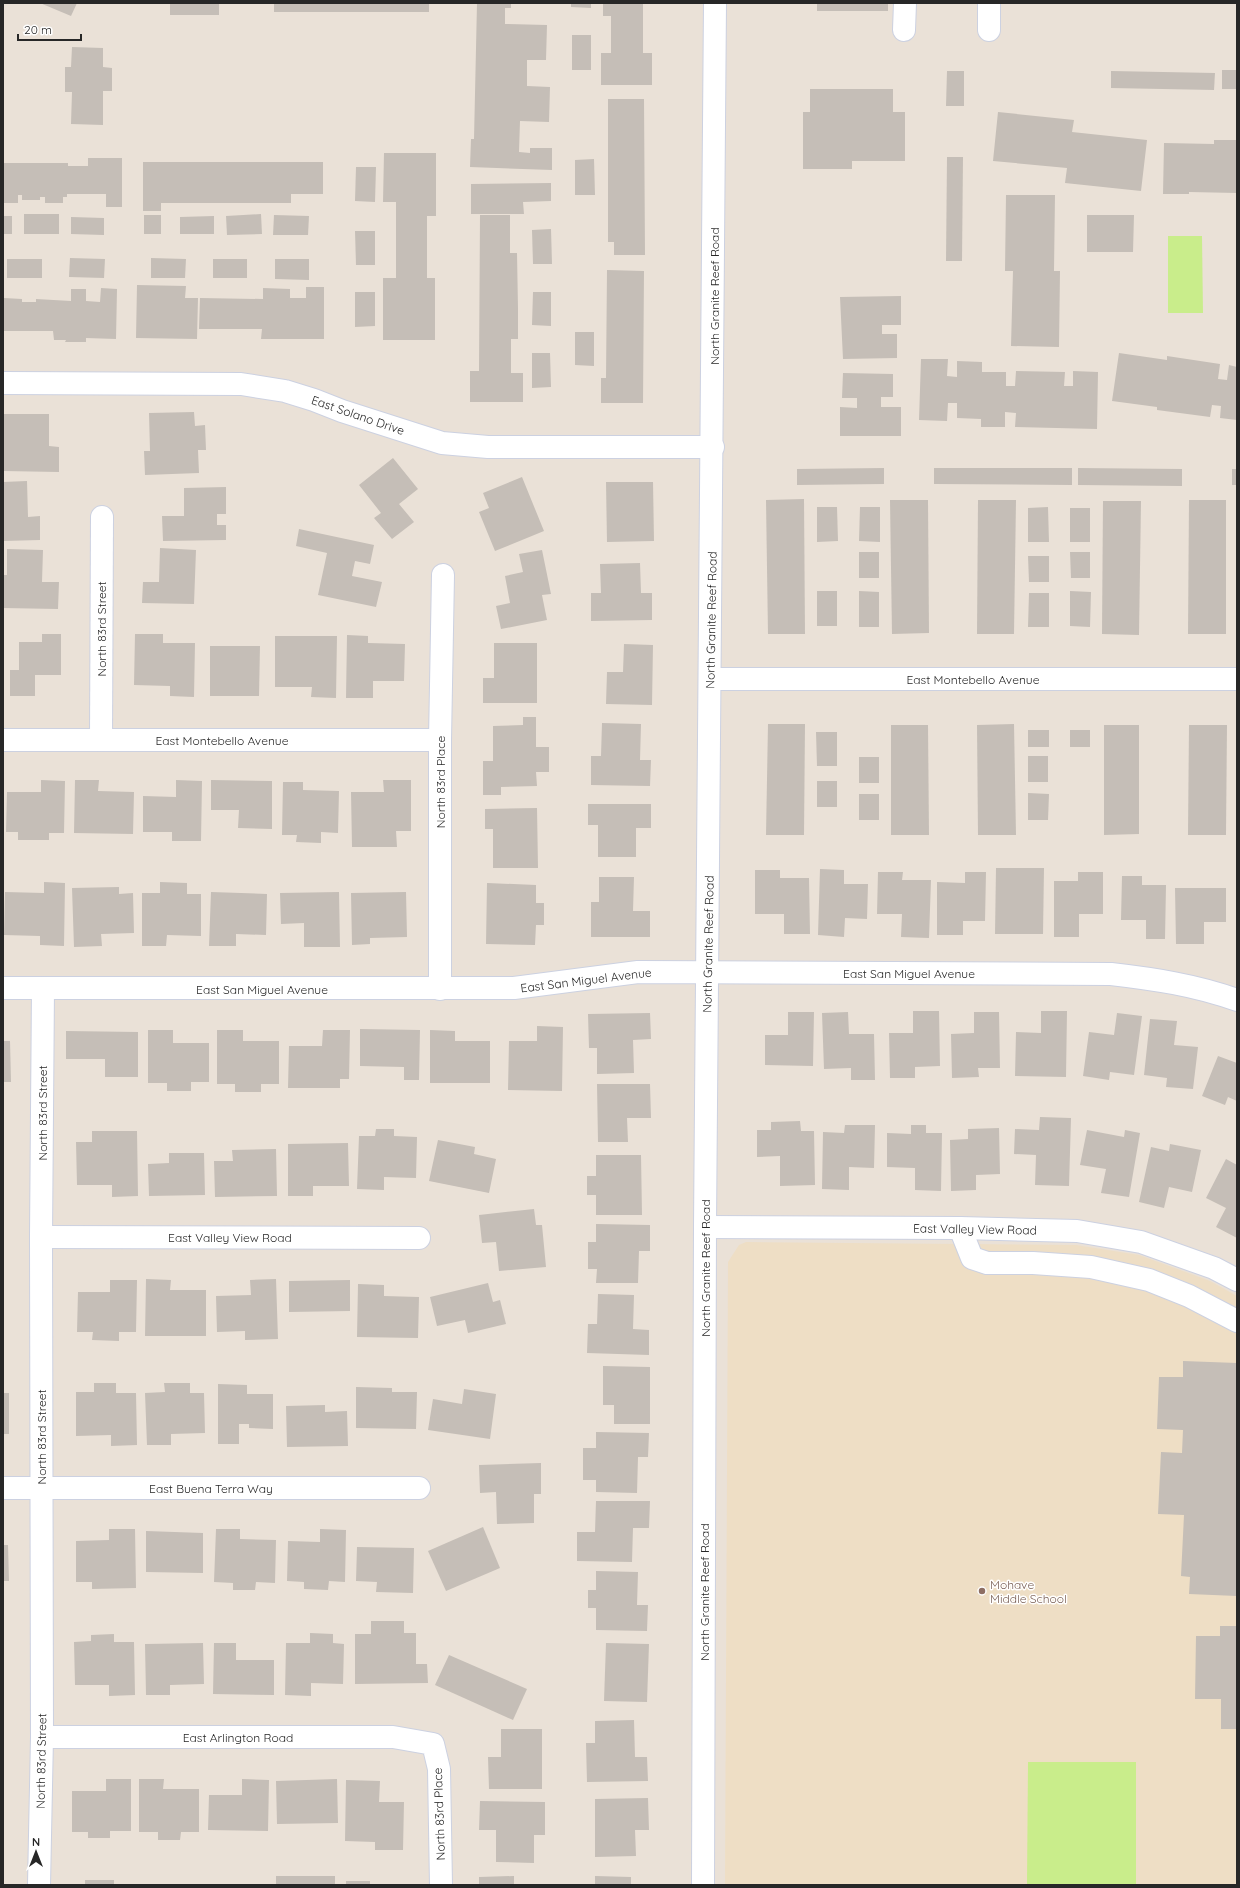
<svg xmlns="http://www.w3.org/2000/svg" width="1240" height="1888" font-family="Quicksand,sans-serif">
  <rect width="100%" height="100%" fill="#eae1d7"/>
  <path fill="#eedec5" d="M746 1242 1076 1245 1139 1255 1210 1281 1237 1296V1885H725L728 1262 739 1245Z"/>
  <g fill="#c9ed8b">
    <path d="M1168 236H1202L1203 313H1168Z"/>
    <path d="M1028 1762H1136V1885H1027Z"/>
  </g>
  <g fill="#c5beb7">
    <path d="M40 3H77L71 16Z"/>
    <rect x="170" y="3" width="49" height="12"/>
    <rect x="274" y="3" width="155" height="9"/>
    <path d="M477 3H511V8H505V24L547 25 546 60H527V86L550 87 549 122 520 121 519 152 530 153V148H552V170L470 167 471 139H474Z"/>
    <path d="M571 3H591V8L571 7Z"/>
    <path d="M603 3H643V53H652V85H601V53H611V16H603Z"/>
    <rect x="817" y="3" width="71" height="8"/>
    <rect x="572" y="35" width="19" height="35"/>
    <path d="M72 47 103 48V67L112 68V91H103V125L71 124 72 92H65V67H71Z"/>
    <rect x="1222" y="70" width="15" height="19"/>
    <path d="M947 71H964V106H946Z"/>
    <path d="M1111 71 1215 73 1214 90 1111 88Z"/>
    <path d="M810 89H893V112H905V161H852V169H803V112H810Z"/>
    <path d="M608 99H644L645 255H614V242H608Z"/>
    <path d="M998 112 1074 120 1072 132 1147 140 1141 191 1065 183 1067 168 993 161Z"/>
    <path d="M1214 140H1237V193L1189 192V194H1163L1164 143 1214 144Z"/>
    <path d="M384 153H436V216H427V278H435V340H383V278H396V202H383Z"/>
    <path d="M947 157H963L962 261H946Z"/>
    <path d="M88 158H122V207H106V194H67V197H63V203H45V197H40V200H22V195H18V203H3V163H68V166H88Z"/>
    <path d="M594 159 595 195H575V160Z"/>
    <path d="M143 162H323V194H291V203H161V211H143Z"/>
    <path d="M356 167H376L375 202 355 201Z"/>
    <path d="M551 183V201L523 202 524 214H471V184Z"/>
    <path d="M1006 195H1055L1054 271H1060L1059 347 1011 346 1013 271H1005Z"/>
    <rect x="24" y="214" width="35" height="20"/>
    <path d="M261 214 262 234 227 235 226 216Z"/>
    <rect x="144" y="215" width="17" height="19"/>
    <path d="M274 215 309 216 308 235H273Z"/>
    <path d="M480 215H510V253H517L518 309V339H511V373H523V402H470V371H479Z"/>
    <path d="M1087 215H1134L1133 252H1087Z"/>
    <rect x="3" y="216" width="9" height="18"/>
    <path d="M214 216V234H180V217Z"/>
    <path d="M71 217 104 218V235L71 234Z"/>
    <path d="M551 229 552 264H533L532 230Z"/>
    <path d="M355 231H375V265H356Z"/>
    <path d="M70 258 105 259 104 278 69 277Z"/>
    <path d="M151 258 186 259 185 278H151Z"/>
    <rect x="7" y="259" width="35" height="19"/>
    <rect x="213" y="259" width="34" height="19"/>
    <path d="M275 259H309V280L275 279Z"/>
    <path d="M607 270 644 271 643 403H601V378H606Z"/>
    <path d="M137 285 186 286 185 298H198L197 339 136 338Z"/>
    <path d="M306 287H324V339H261L262 329H199L200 298 263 299V288L290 289V298H306Z"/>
    <path d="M101 288 117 289 116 339 86 338V342H65L66 340H54L53 331H3L4 298 22 299V302H36V299L71 301V289H86V301L100 302Z"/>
    <path d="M355 292H375V326L355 327Z"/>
    <path d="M533 292H551V326L532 325Z"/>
    <path d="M901 296V325H882V334H897V358L843 359 840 297Z"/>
    <path d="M575 332H594V366L575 365Z"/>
    <path d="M532 353H550L551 387 532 388Z"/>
    <path d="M1119 353 1167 360V356L1220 364 1218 379 1227 380 1229 365 1237 367V420L1220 418 1221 406 1212 405 1210 417 1157 410V407L1112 401Z"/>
    <path d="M921 359H948L947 376 957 377V361L982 362V372H1006V386H1015L1016 371 1065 372 1064 386H1073V371L1098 372 1097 429 1015 427 1016 413 1005 412V427H981V419L957 418V403H948L947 421 919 420Z"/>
    <path d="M843 373 893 374V397H881V407H901V436H840V407L857 408V398H842Z"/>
    <path d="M194 412 195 426 205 425 206 450H198L199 473 145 475 144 451H150L149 413Z"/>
    <path d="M3 414H49V446L59 447V472L3 471Z"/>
    <path d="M393 458 418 489 399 504 414 522 392 539 374 518 381 513 359 485Z"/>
    <path d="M884 468V484L797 485V469Z"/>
    <path d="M934 468H1072V485L934 484Z"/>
    <path d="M1078 468 1182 469V486L1078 485Z"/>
    <rect x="1232" y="469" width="5" height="16"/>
    <path d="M522 477 544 531 495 551 479 512 489 508 483 493Z"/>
    <path d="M27 481 28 517 40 516V540L3 541V482Z"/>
    <path d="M606 482H653L654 541 607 542Z"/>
    <path d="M226 487V514H217V525H226V540L163 541 162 516H184V488Z"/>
    <path d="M804 499 805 634H768L766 500Z"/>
    <path d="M890 500H928L929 633 892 634Z"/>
    <path d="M978 500H1016L1014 634H977Z"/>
    <path d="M1189 500H1226V634H1188Z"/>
    <path d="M1103 501H1141L1139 635 1102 634Z"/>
    <path d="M817 507H837L838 541 817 542Z"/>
    <path d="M860 507H880V542L859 541Z"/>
    <path d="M1048 507 1049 542H1028V508Z"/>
    <rect x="1070" y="508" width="20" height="34"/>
    <path d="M299 529 374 545 370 564 355 561 352 576 382 582 376 607 318 595 327 553 296 546Z"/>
    <path d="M160 548 196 550 194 604 142 603 143 582H159Z"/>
    <path d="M7 549 43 550 42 582H59L58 609 3 608V575H7Z"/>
    <path d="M542 550 551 594 542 595 547 620 501 629 496 606 510 603 505 576 523 572 519 554Z"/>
    <rect x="859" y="552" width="20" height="26"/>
    <path d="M1070 552H1090V578H1071Z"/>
    <path d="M1028 556H1049V582H1029Z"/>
    <path d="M640 563 641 593H652V620L591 621V593H601L600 564Z"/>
    <rect x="817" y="591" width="20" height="35"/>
    <path d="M859 591 879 592V627H859Z"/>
    <path d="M1070 591 1091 592 1090 627 1070 626Z"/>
    <path d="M1029 593H1049V627H1028Z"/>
    <path d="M42 634H61V675H35V696H10V670H19V642H42Z"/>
    <path d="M135 634H163V643H195L194 697 170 696V686L134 685Z"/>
    <path d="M347 635 368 636V643L405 644 404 681H373V698H346Z"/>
    <path d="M275 636H337L336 698 311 697 312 687H275Z"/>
    <path d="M494 643H537V703H483V678H494Z"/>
    <path d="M624 644 653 645 652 705 606 704 607 672H623Z"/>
    <path d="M210 646H260L259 696H210Z"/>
    <path d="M523 717H536V747H549V772H536L537 786 501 787V795H483V761H493V726L523 725Z"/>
    <path d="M602 723 641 724 640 760H651L650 786 591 785V756H601Z"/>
    <path d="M768 724H805L804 835H766Z"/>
    <path d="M1014 724 1016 835H978L977 725Z"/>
    <path d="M891 725H928L929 835H891Z"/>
    <path d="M1104 725H1139V834L1104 835Z"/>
    <path d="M1189 725H1227L1226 835H1188Z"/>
    <rect x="1028" y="730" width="21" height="17"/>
    <rect x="1070" y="730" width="20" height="17"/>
    <path d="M816 732H837V766H817Z"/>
    <rect x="1028" y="756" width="20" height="26"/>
    <rect x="859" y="757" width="20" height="26"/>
    <path d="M41 780 65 781 64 833H49V840H18V832H6L7 792H41Z"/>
    <path d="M75 780H99L98 791 134 792 133 834 74 833Z"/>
    <path d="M176 780 202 781 201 841H172V832H143V796L176 797Z"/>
    <path d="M211 780 272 781V829L238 828 239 810H211Z"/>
    <path d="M383 780H411V831H396L397 847H352L351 792H384Z"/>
    <rect x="817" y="781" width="20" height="26"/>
    <path d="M283 782H303V790L339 791 338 833 321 832V843L296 842 297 835H282Z"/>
    <path d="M1028 793 1049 794 1048 820H1028Z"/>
    <rect x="859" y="794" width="20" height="26"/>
    <path d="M588 804H651V828H636V857H598V825H588Z"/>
    <path d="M537 808 538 868H493V829H485V809Z"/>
    <path d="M996 868H1044L1043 934H995Z"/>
    <path d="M820 869 844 870V884H868L867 919 845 918 844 937 818 935Z"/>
    <path d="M755 870H780V878H809L810 934H784V914H755Z"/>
    <path d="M878 872H903L902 880H931L929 938 901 937 902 914H877Z"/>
    <path d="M965 872H986L985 921H963V935H937V882L965 883Z"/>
    <path d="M1078 872H1103V914H1079V937H1054V881H1078Z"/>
    <path d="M1122 876H1142V885H1166L1165 939H1146V920H1121Z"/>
    <path d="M599 877H634L633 911H650V937H591V902H599Z"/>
    <path d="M44 882 65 883 64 946 40 945V936L4 935 5 892 44 893Z"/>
    <path d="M160 882 187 883V894H201V936L167 935 166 946H142V893H160Z"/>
    <path d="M487 883 536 885V903H544V925H536L535 945 486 944Z"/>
    <path d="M119 887V894L133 893 134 933 101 934 102 946 74 947 72 888Z"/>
    <path d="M1175 888H1226V922H1204V944H1176Z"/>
    <path d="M211 892 267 894 266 935 236 934V946H209Z"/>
    <path d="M339 892 340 947H304V923L281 924 280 893Z"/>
    <path d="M406 892 407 937 370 938V944L352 945 351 893Z"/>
    <path d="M913 1011H939L940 1066 915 1067V1078H890L889 1033H913Z"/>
    <path d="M1041 1011H1067L1066 1077 1015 1076 1016 1032 1041 1033Z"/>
    <path d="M788 1012H814L813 1066 765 1065V1035H788Z"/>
    <path d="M848 1012 849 1034H874L875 1080H851V1068L824 1069 822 1013Z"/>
    <path d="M974 1012H999L1000 1068H978L979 1077 952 1078 951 1034 974 1033Z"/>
    <path d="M650 1013 651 1039 633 1040 634 1073 597 1074V1048H589L588 1014Z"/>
    <path d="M1117 1013 1142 1016 1134 1075 1110 1072 1109 1080 1083 1076 1089 1032 1114 1035Z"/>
    <path d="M1150 1019 1177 1021 1174 1045 1198 1047 1193 1089 1166 1087 1167 1078 1144 1075Z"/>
    <path d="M537 1026 563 1027 562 1091 508 1090 509 1041H537Z"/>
    <path d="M360 1029 420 1030 419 1080H404V1067L360 1066Z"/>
    <path d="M148 1030H173V1043H209V1082H191V1091H167V1083H148Z"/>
    <path d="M217 1030H243V1041H279V1084H261V1092H235V1084H217Z"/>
    <path d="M323 1030H350L349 1079H340V1088H288L289 1046H322Z"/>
    <path d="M430 1030 455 1031V1041H490V1083H430Z"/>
    <path d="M66 1031 138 1032V1077H105V1059H66Z"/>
    <path d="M3 1041H10L11 1082H3Z"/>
    <path d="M1218 1056 1237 1063V1101L1228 1097 1225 1105 1202 1096Z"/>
    <path d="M597 1084H650L651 1118H627L628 1142H598Z"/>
    <path d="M1040 1117 1071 1118 1069 1186 1035 1185 1036 1155 1014 1154 1015 1129 1039 1130Z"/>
    <path d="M800 1121 801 1131H814L815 1185 780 1186V1156L757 1157V1130H771V1122Z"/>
    <path d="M845 1125H875L874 1168 849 1167V1190L822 1189 823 1132 844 1133Z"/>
    <path d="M911 1125H926V1133H942L941 1191 915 1190V1168L887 1167V1133L911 1134Z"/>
    <path d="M999 1128 1000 1174 976 1175V1190L951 1191 950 1140 968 1139V1129Z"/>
    <path d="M376 1129H394V1136L417 1137 416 1178 384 1177V1190L357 1189 359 1136H375Z"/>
    <path d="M1087 1130 1124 1137 1125 1130 1140 1133 1129 1197 1101 1193 1106 1169 1080 1165Z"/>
    <path d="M92 1131H137L138 1196 112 1197V1185H77L76 1142H92Z"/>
    <path d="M438 1140 475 1147 474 1154 496 1159 489 1193 429 1181Z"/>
    <path d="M348 1143 349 1186H313V1196H288V1144Z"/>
    <path d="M1170 1144 1201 1150 1192 1192 1169 1187 1164 1208 1139 1202 1151 1147 1169 1151Z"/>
    <path d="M276 1149 277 1196 215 1197 214 1161H233L232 1150Z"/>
    <path d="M169 1153H204L205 1195 149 1196 148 1164 169 1163Z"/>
    <path d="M596 1155H641L642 1215H596V1195H587V1176H596Z"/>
    <path d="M1226 1159 1237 1165V1238L1216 1227 1226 1208 1206 1198Z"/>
    <path d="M534 1209 536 1225H542L546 1267 499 1271 496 1242 482 1243 479 1215Z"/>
    <path d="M596 1224 650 1225V1251H639L638 1283H596L597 1269H588V1242H596Z"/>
    <path d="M146 1279 171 1280 170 1290H206V1336H145Z"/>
    <path d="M276 1279 278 1339 245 1340V1331L217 1332 216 1296 251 1295 250 1280Z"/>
    <path d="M110 1280H137L136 1332H119V1341L92 1340 93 1332H77L78 1292H110Z"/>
    <path d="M350 1280V1311L289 1312V1281Z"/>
    <path d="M488 1283 493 1302 500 1300 506 1324 468 1333 465 1320 437 1326 430 1297Z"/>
    <path d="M358 1284 384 1285V1296L419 1297 418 1338 357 1337Z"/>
    <path d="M598 1294 634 1295 633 1329 649 1330V1355L587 1353 588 1324H597Z"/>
    <path d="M1183 1361 1237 1363V1596L1189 1594 1190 1577 1181 1576 1184 1515 1158 1514 1161 1452 1182 1453 1183 1430 1157 1429 1159 1377H1183Z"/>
    <path d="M603 1366 650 1367V1424H614V1405H603Z"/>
    <path d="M94 1383H116V1393H136L137 1445 111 1446V1435L76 1436V1392H94Z"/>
    <path d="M164 1383H190V1393H204L205 1433 171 1434V1445H147L145 1393 165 1392Z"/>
    <path d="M218 1384 247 1385V1394H273V1429L249 1428V1424H239V1444H218Z"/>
    <path d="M356 1387 392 1388V1392H417L416 1429 356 1428Z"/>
    <path d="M464 1389 496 1394 490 1439 428 1430 433 1399 462 1404Z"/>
    <rect x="3" y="1393" width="6" height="41"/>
    <path d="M325 1405V1412L347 1411 348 1446 287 1447 286 1406Z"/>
    <path d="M596 1432 649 1433 648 1457H638L637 1493 596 1492V1480H583V1448H596Z"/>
    <path d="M541 1463V1494H534V1523L497 1524 496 1492 480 1493 479 1465Z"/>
    <path d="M596 1501H650L649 1528H633L632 1562 577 1561V1532H595Z"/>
    <path d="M483 1527 500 1568 446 1591 428 1551Z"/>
    <path d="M109 1529H135L136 1588 92 1589V1582H76V1541L109 1540Z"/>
    <path d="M216 1529H240V1539L276 1540 275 1583 256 1582 255 1590H233V1583L214 1582Z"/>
    <path d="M320 1529 346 1530 345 1582 329 1581 328 1590 304 1589V1582L287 1581 288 1541 320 1542Z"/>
    <path d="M146 1531 203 1533V1573L146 1572Z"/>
    <path d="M3 1545H8L9 1581H3Z"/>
    <path d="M357 1547 414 1548 413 1593 376 1592 377 1582 356 1581Z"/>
    <path d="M596 1571 638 1572 637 1605H648L647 1631 596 1630V1608H588V1590H596Z"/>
    <path d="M371 1621H404V1633H416V1664H427L428 1683 355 1684V1634H371Z"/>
    <path d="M1220 1626H1237V1729H1221V1699H1195L1196 1636H1220Z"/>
    <path d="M310 1633 333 1634V1643L344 1644 343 1684 311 1683V1696L285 1695 286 1643H310Z"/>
    <path d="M114 1634V1642H134L135 1695 109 1696V1685H75L74 1642 91 1641V1635Z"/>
    <path d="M203 1643 204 1684 170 1685V1695H146L145 1644Z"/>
    <path d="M214 1643H236V1660H274V1695L213 1694Z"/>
    <path d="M606 1643 649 1644 647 1702 604 1701Z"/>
    <path d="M449 1655 527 1689 513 1720 435 1685Z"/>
    <path d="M634 1720 635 1757H647L648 1781 587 1782 586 1743H595V1721Z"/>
    <path d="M501 1729H542V1789H489L488 1757H501Z"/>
    <path d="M106 1779H131V1831H110V1838H88V1832H72V1791H106Z"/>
    <path d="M139 1779H164L163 1789H199V1832H181L180 1840H158V1832H139Z"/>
    <path d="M242 1779 269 1780 268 1831 208 1830 209 1795H242Z"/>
    <path d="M337 1779 338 1823 277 1824 276 1781Z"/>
    <path d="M346 1780 380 1781 379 1802H404L403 1850H375V1842L345 1841Z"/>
    <path d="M648 1798 649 1830H635L636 1856 595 1857V1799Z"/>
    <path d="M480 1801 545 1802V1835H534V1863L496 1862V1830H479Z"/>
    <rect x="276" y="1876" width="59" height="9"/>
    <path d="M514 1876V1885H479V1877Z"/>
    <path d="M595 1876 631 1877V1885H595Z"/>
    <rect x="85" y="1880" width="29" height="5"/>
    <rect x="346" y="1881" width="24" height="4"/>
  </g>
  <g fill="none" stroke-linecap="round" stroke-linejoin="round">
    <defs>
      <g id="minor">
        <path d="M989 3V30"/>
        <path d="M904 30 905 3"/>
        <path d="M3 383 241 384 285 391 314 400 342 411 442 443 488 447H713"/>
        <path d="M710 679H1237"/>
        <path d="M3 740H440"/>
        <path d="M101 740 102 517"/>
        <path d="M3 988H514L638 972 1111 974C1154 979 1195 985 1237 1000"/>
        <path d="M440 989V740L443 575"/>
        <path d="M705 1227 960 1228 1077 1231 1141 1242 1214 1268 1237 1280"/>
        <path d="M960 1228 972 1258 987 1263H1033L1091 1267 1149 1280 1189 1296 1237 1321"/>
        <path d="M41 1237 419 1238"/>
        <path d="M3 1488H419"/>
        <path d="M42 1737H393L433 1744 439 1769 441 1885"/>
        <path d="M39 1885 42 1737 41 1237 43 988"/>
        <path d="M703 1885 705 1227 715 3"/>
      </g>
    </defs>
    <use href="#minor" stroke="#ccd1e1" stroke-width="24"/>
    <use href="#minor" stroke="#fff" stroke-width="22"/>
  </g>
  <circle fill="#8d6e63" stroke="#fff" stroke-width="1.5" cx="982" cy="1591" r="4"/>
  <g text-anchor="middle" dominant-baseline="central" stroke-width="3" stroke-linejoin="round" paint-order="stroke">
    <g font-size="12" fill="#272727" stroke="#fff">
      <text transform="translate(714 296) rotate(-90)">North Granite Reef Road</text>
      <text transform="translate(358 415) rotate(19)">East Solano Drive</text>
      <text transform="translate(711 620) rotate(-89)">North Granite Reef Road</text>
      <text transform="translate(101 629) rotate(-90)">North 83rd Street</text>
      <text x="973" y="679">East Montebello Avenue</text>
      <text x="222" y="740">East Montebello Avenue</text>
      <text transform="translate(440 782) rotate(-90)">North 83rd Place</text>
      <text transform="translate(708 944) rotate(-89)">North Granite Reef Road</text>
      <text x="909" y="973">East San Miguel Avenue</text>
      <text transform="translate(586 980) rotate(-7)">East San Miguel Avenue</text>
      <text x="262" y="989">East San Miguel Avenue</text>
      <text transform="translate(42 1113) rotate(-90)">North 83rd Street</text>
      <text transform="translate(975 1229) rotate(1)">East Valley View Road</text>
      <text x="230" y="1237">East Valley View Road</text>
      <text transform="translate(705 1268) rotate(-90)">North Granite Reef Road</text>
      <text transform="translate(41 1437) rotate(-90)">North 83rd Street</text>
      <text x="211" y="1488">East Buena Terra Way</text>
      <text transform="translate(704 1592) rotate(-90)">North Granite Reef Road</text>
      <text x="238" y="1737">East Arlington Road</text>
      <text transform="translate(41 1761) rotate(-89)">North 83rd Street</text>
      <text transform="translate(439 1814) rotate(-92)">North 83rd Place</text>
    </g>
    <g font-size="12" fill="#785e54" stroke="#fff" text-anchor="start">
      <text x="990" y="1584">Mohave<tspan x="990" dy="14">Middle School</tspan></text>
    </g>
  </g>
  <rect width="1240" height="1888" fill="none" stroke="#272727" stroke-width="8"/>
  <g transform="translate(36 1852)" stroke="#ffffff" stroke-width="3" paint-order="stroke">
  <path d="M0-3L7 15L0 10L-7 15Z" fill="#272727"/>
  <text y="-6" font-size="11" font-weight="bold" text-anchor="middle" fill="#272727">N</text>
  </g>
  <path d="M18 34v6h63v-6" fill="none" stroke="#272727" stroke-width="2"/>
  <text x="24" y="34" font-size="12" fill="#272727" stroke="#ffffff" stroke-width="3" paint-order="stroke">20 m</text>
</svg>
